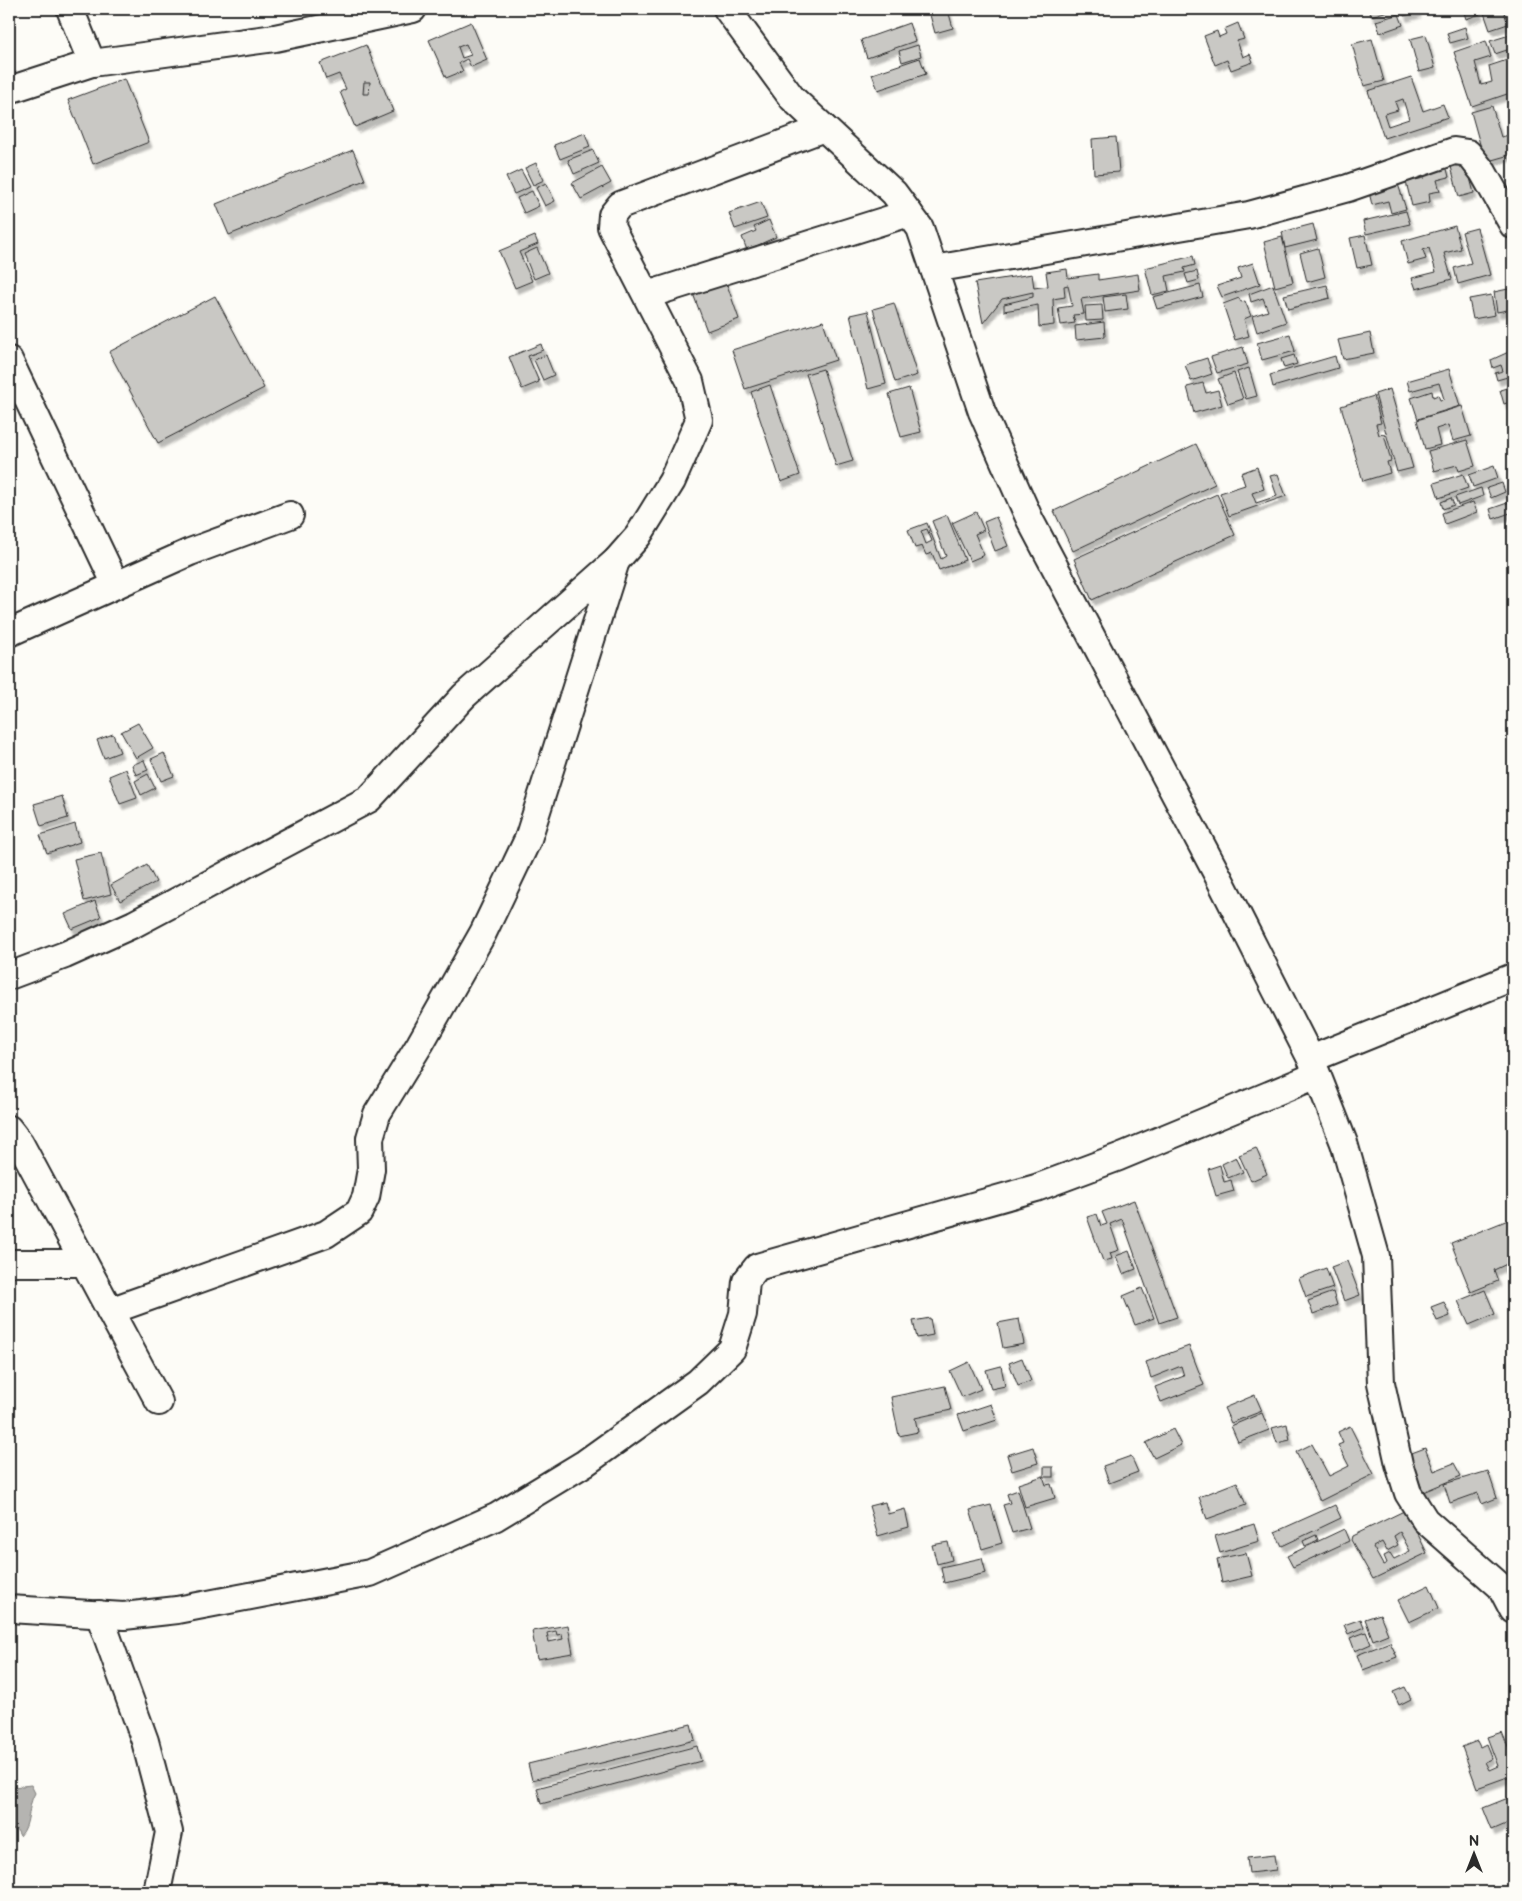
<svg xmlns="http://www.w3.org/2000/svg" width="1522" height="1901" font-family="'Balsamiq Sans',sans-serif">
  <defs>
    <filter id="shadow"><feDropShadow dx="3" dy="5.5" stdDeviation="1" flood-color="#0004"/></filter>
  </defs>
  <rect width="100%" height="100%" fill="#fdfcf7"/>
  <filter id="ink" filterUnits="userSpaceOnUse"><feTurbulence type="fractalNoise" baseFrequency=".02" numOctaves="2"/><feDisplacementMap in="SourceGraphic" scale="10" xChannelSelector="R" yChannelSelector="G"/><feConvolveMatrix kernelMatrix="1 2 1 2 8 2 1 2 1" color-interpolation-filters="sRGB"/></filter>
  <g filter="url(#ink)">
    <path fill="#b5b4b1" stroke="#7e7d7b" d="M9 1783 13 1787 31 1785 35 1793C27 1806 31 1825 20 1836L17 1830 9 1829Z"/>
    <g fill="#c9c8c4" stroke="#2b2b2b" fill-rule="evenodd" filter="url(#shadow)">
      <path d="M1369 9H1395L1371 16Z"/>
      <path d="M1402 9H1417L1418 12 1404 16Z"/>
      <path d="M1463 9H1478L1480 14 1466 19Z"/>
      <path d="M1488 9H1503L1508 24 1490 30 1483 10Z"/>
      <path d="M948 10 953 28 935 33 930 15Z"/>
      <path d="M1399 14 1403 25 1380 33 1376 21Z"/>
      <path d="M471 22 487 60 471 67 467 59 459 63 463 71 446 78 429 40ZM466 44 471 55 462 58 458 47Z"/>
      <path d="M909 23 915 41 867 58 861 40Z"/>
      <path d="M1238 23 1244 39 1237 41 1243 57 1250 54 1253 62 1231 70 1227 60 1215 65 1204 36 1217 31 1219 37 1226 34 1224 29Z"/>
      <path d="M1465 27 1468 38 1450 43 1447 33Z"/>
      <path d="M1513 34V48L1495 54 1490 41Z"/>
      <path d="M1426 35 1435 68 1419 72 1410 39Z"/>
      <path d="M1372 39 1384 81 1364 86 1352 44Z"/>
      <path d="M1486 41 1491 57 1475 62 1481 85 1492 82 1489 66 1513 58V92L1472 106 1454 52Z"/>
      <path d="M366 45 393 111 355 127 340 92 346 89 339 74 326 79 320 63ZM364 82H370L369 94H363Z"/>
      <path d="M918 45 921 56 902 62 899 51Z"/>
      <path d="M920 58 926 74 878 90 872 74Z"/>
      <path d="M1411 77 1423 111 1443 104 1448 117 1384 138 1368 91ZM1403 99 1409 119 1388 126 1384 114 1398 110 1395 102Z"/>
      <path d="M124 79 149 142 93 164 68 100Z"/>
      <path d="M1492 106 1501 137 1513 134V154L1485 162 1471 112Z"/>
      <path d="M585 133 590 147 560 159 554 145Z"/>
      <path d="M1116 137 1119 172 1094 174 1092 139Z"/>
      <path d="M353 150 365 180 229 235 216 204Z"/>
      <path d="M593 150 599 163 574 174 568 160Z"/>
      <path d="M1465 159 1474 193 1459 197 1450 163Z"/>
      <path d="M536 163 544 180 533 185 525 168Z"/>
      <path d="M1446 165 1449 177 1437 180 1440 191 1429 193 1430 202 1412 206 1406 182 1424 178 1422 170Z"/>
      <path d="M602 167 611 183 581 199 572 183Z"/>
      <path d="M521 170 530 187 514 194 506 177Z"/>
      <path d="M546 183 555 201 545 206 536 188Z"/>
      <path d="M1398 184 1406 209 1391 213 1388 201 1372 205 1369 192Z"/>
      <path d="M532 191 539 206 524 213 517 198Z"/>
      <path d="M761 202 767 218 735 229 729 213Z"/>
      <path d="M1406 211 1410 224 1366 234 1363 221Z"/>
      <path d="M769 220 776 237 747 250 742 237 756 231 754 227Z"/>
      <path d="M1313 224 1317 240 1285 248 1282 232Z"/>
      <path d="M1455 226 1461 249 1444 253 1452 279 1416 289 1412 278 1436 272 1429 248 1423 250 1426 259 1408 264 1402 241Z"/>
      <path d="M1477 228 1490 275 1458 284 1454 268 1471 263 1462 232Z"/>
      <path d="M1365 235 1372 265 1357 268 1350 238Z"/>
      <path d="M535 236 538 244 519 252 532 281 515 288 499 251Z"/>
      <path d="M1282 237 1293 282 1275 287 1264 242Z"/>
      <path d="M537 248 548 273 534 279 524 254Z"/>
      <path d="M1318 248 1325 277 1307 282 1300 253Z"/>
      <path d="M1193 256 1195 265 1184 268 1185 272 1166 276 1169 291 1152 295 1145 268Z"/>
      <path d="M1253 263 1260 284 1222 297 1217 286 1241 278 1238 268Z"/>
      <path d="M1067 269 1068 278 1098 274V280L1138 274 1140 290 1081 299 1084 314 1073 315 1075 323 1061 325 1058 308 1072 306 1068 285 1064 286 1065 297 1053 299 1054 325 1039 327 1038 305 1004 311V304L1033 297V292L1002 299 983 323 975 283 1032 274 1034 288 1048 286 1046 272Z"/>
      <path d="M1197 271 1199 280 1188 283 1185 274Z"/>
      <path d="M725 279 739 319 707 331 692 291Z"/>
      <path d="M1200 285 1203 297 1157 309 1153 297Z"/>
      <path d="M1273 285 1286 322 1257 332 1252 316 1268 311 1263 298 1251 302 1249 294Z"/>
      <path d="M1327 285 1330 298 1288 309 1284 295Z"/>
      <path d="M1513 288V309L1497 312 1494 292Z"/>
      <path d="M1126 294 1128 309 1105 312 1103 297Z"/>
      <path d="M1491 295 1495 315 1473 319 1469 299Z"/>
      <path d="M215 296 264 388 158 443 109 352Z"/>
      <path d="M1239 298 1241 302 1245 301 1251 316 1244 319 1249 336 1235 340 1223 304Z"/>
      <path d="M894 303 917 375 895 382 873 309Z"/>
      <path d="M1102 305 1103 320 1086 321 1085 306Z"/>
      <path d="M868 311 886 384 868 389 850 315Z"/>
      <path d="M823 321 836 360 745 389 732 350Z"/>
      <path d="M1104 322 1105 337 1076 340 1075 326Z"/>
      <path d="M1370 333 1374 353 1343 359 1338 340Z"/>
      <path d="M1290 334 1295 351 1262 360 1257 343Z"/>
      <path d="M541 344 543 350 528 356 539 382 522 389 509 357Z"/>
      <path d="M1243 347 1248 364 1217 373 1211 357Z"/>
      <path d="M1513 350V383L1511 376 1497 380 1495 373 1503 371 1501 365 1493 368 1491 360Z"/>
      <path d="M546 355 554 375 543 380 534 360Z"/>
      <path d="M1294 355 1297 364 1284 368 1281 359Z"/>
      <path d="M1335 356 1338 368 1273 387 1270 375Z"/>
      <path d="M1207 358 1212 374 1191 381 1185 365Z"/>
      <path d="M1249 368 1257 396 1246 399 1237 372Z"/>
      <path d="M823 369 853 461 836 466 806 374Z"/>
      <path d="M1449 369 1460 406 1418 419 1411 398 1432 391 1433 397 1438 395 1440 400 1444 399 1439 383 1410 391 1407 381Z"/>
      <path d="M1234 373 1243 399 1228 404 1218 379Z"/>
      <path d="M1203 383 1206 393 1218 390 1222 405 1194 413 1187 387Z"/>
      <path d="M770 385 800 475 781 482 751 392Z"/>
      <path d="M1513 386V401L1504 404 1500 390Z"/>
      <path d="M909 388 921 432 901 437 889 394Z"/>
      <path d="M1390 389 1413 468 1397 472 1375 394Z"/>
      <path d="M1374 396 1381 423 1376 424 1379 435 1384 434 1391 461 1387 462 1390 473 1363 481 1341 406Z"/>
      <path d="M1462 406 1471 436 1453 441 1448 425 1436 429 1440 445 1425 449 1417 420Z"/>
      <path d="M1467 440 1475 466 1459 471 1457 465 1434 471 1428 451Z"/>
      <path d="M1196 444 1215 484 1073 551 1054 511Z"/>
      <path d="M1494 466 1498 478 1473 487 1469 475Z"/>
      <path d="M1257 467 1264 489 1252 493 1256 503 1277 496 1270 476 1278 474 1286 496 1229 516 1220 493 1245 485 1241 473Z"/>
      <path d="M1463 474 1468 488 1439 498 1434 483Z"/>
      <path d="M1502 483 1505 492 1491 498 1487 488Z"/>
      <path d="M1481 488 1483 496 1458 505 1455 497Z"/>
      <path d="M1217 494 1235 535 1092 600 1074 559Z"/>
      <path d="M1451 498 1454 505 1443 509 1441 502Z"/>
      <path d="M1513 501V512L1493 519 1490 509Z"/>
      <path d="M1473 502 1477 512 1445 524 1442 513Z"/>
      <path d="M976 512 984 530 975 534 984 555 970 561 952 523Z"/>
      <path d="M947 515 965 560 939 570 932 553 926 555 922 546 915 548 908 530 927 523 941 559 946 556 932 521ZM927 529 932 541 926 544 921 531Z"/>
      <path d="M996 517 1008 546 995 551 984 522Z"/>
      <path d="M138 723 153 748 136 758 121 732Z"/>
      <path d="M113 734 120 752 104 758 97 740Z"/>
      <path d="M164 753 174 776 161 781 151 759Z"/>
      <path d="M144 760 148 770 136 775 132 765Z"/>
      <path d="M126 769 137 798 120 804 109 776Z"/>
      <path d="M148 774 155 788 141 795 135 781Z"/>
      <path d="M62 796 68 818 41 826 34 804Z"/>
      <path d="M75 824 80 842 47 853 40 835Z"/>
      <path d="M101 853 111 894 84 901 74 859Z"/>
      <path d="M147 865 156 882 120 901 111 885Z"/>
      <path d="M95 901 101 917 72 929 65 914Z"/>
      <path d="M1256 1148 1267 1174 1251 1181 1239 1155Z"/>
      <path d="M1236 1157 1243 1172 1228 1178 1222 1164Z"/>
      <path d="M1220 1165 1224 1182 1231 1180 1234 1191 1216 1196 1208 1169Z"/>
      <path d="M1134 1200 1177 1317 1159 1323 1122 1219 1110 1224 1119 1250 1110 1253 1112 1259 1103 1261 1087 1217 1097 1214 1101 1226 1107 1224 1102 1212Z"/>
      <path d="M1513 1218V1267L1511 1262 1494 1270 1498 1281 1471 1292 1451 1243Z"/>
      <path d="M1129 1251 1136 1269 1123 1274 1116 1256Z"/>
      <path d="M1347 1261 1360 1295 1344 1301 1331 1267Z"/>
      <path d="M1326 1268 1333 1288 1306 1297 1299 1278Z"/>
      <path d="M1142 1288 1154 1318 1135 1325 1123 1296Z"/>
      <path d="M1485 1290 1495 1314 1469 1325 1458 1301Z"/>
      <path d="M1333 1292 1337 1305 1313 1314 1308 1301Z"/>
      <path d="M1444 1302 1450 1316 1437 1321 1431 1307Z"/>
      <path d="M930 1318 933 1335 917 1338 913 1321Z"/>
      <path d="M1019 1319 1024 1344 1003 1348 998 1323Z"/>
      <path d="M1189 1346 1204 1385 1161 1402 1155 1387 1184 1376 1181 1366 1151 1378 1146 1362Z"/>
      <path d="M1022 1358 1031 1381 1018 1386 1009 1363Z"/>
      <path d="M969 1362 981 1389 962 1397 950 1371Z"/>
      <path d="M1001 1366 1005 1386 991 1389 986 1370Z"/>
      <path d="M945 1386 951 1410 915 1418 918 1432 899 1436 891 1397Z"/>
      <path d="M1255 1395 1262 1411 1231 1423 1224 1408Z"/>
      <path d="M991 1404 997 1420 964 1431 958 1415Z"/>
      <path d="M1262 1413 1269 1430 1238 1442 1231 1426Z"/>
      <path d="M1287 1424 1290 1440 1277 1443 1272 1428Z"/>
      <path d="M1350 1426 1374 1474 1320 1501 1296 1452 1312 1444 1329 1476 1349 1466 1338 1445 1343 1443 1338 1432Z"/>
      <path d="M1173 1429 1181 1445 1154 1458 1146 1443Z"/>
      <path d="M1033 1447 1038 1463 1012 1471 1007 1455Z"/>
      <path d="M1425 1448 1434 1471 1454 1463 1461 1476 1423 1492 1409 1454Z"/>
      <path d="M1131 1456 1138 1472 1109 1483 1103 1466Z"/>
      <rect x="1044" y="1467" width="9" height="10"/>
      <path d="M1488 1471 1497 1498 1482 1504 1478 1493 1450 1503 1444 1484Z"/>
      <path d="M1043 1476 1046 1485 1051 1484 1055 1498 1025 1507 1018 1484Z"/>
      <path d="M1237 1482 1246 1505 1207 1519 1199 1497Z"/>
      <path d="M1018 1490 1030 1528 1012 1533 1003 1505 1010 1503 1007 1494Z"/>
      <path d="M885 1502 888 1514 905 1509 909 1527 878 1536 869 1506Z"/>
      <path d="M991 1505 1002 1543 982 1549 970 1510Z"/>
      <path d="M1335 1505 1341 1518 1282 1546 1275 1532Z"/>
      <path d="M1406 1510 1427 1553 1373 1579 1351 1540 1352 1536ZM1400 1532 1410 1551 1394 1559 1390 1553 1384 1556 1387 1563 1383 1565 1373 1547 1382 1542 1387 1551 1398 1545 1394 1536Z"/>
      <path d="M1254 1524 1259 1541 1220 1553 1215 1536Z"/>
      <path d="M1344 1529 1349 1541 1293 1567 1287 1556Z"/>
      <path d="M1316 1535 1318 1540 1305 1546 1303 1541Z"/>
      <path d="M948 1542 952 1560 937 1564 932 1545Z"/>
      <path d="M1246 1553 1252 1576 1222 1583 1217 1559Z"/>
      <path d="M982 1558 986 1573 944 1583 941 1567Z"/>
      <path d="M1429 1585 1439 1608 1409 1622 1398 1600Z"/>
      <path d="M1380 1614 1388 1634 1373 1640 1365 1619Z"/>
      <path d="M1361 1619 1364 1627 1348 1634 1344 1625Z"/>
      <path d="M568 1625 573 1653 537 1659 532 1631ZM556 1631 557 1635 562 1634 563 1639 549 1642 547 1633Z"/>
      <path d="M1366 1632 1371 1644 1355 1651 1350 1638Z"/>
      <path d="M1390 1642 1397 1657 1363 1670 1357 1655Z"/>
      <path d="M1405 1687 1411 1699 1399 1705 1393 1692Z"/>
      <path d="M691 1724 695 1740 532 1780 528 1764Z"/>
      <path d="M1502 1732 1513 1760V1775L1477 1788 1462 1747 1477 1741 1480 1747 1486 1744 1492 1759 1485 1762 1489 1770 1498 1766 1487 1737Z"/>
      <path d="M697 1746 701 1761 541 1804 537 1788Z"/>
      <path d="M1513 1796V1821L1492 1830 1483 1808Z"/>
      <path d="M1274 1855 1276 1870 1249 1873 1247 1858Z"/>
    </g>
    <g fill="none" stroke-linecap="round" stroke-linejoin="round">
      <defs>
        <g id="street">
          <path d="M70 9 92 63"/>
          <path d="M727 9 792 98 894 193 920 228 982 412 1030 520 1217 874 1311 1059 1344 1143 1376 1256 1381 1383 1399 1464 1408 1493 1425 1520 1501 1587 1513 1610"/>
          <path d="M9 90 92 63 275 38 413 9"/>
          <path d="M934 269 1249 215 1348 188 1454 151 1468 153 1483 172 1513 225"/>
          <path d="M647 295 909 213"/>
          <path d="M9 360 116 585"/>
          <path d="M9 633 190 552 290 515"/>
          <path d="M9 976 65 955 134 924 369 799 464 696 616 561 638 536 672 481 699 420 690 381 611 227 612 215 620 205 824 128"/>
          <path d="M1311 1059 1513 977"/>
          <path d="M9 1129 20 1143 159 1402"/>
          <path d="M9 1263H84"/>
          <path d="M110 1311 326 1234 359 1212 366 1197 371 1169 370 1138 377 1114 420 1044 483 933 528 839 616 561"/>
          <path d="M9 1609 124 1616 177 1610 370 1573 496 1517 585 1463 698 1382 732 1349 743 1314 746 1281 757 1267 1036 1188 1119 1157 1317 1075"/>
          <path d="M99 1614 145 1741 169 1832 157 1892"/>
        </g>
      </defs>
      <use href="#street" stroke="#2b2b2b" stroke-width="30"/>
      <use href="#street" stroke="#fdfcf7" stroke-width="26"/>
    </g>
  </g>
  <rect width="1522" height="1901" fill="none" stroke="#fdfcf7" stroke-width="30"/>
  <rect x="15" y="15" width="1492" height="1871" fill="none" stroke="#2b2b2b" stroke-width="2" filter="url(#ink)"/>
  <g transform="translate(1474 1854)" stroke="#fdfcf7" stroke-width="4" paint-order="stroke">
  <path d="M0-4L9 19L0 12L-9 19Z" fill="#2b2b2b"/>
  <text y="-8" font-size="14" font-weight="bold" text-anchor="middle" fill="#2b2b2b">N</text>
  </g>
</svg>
